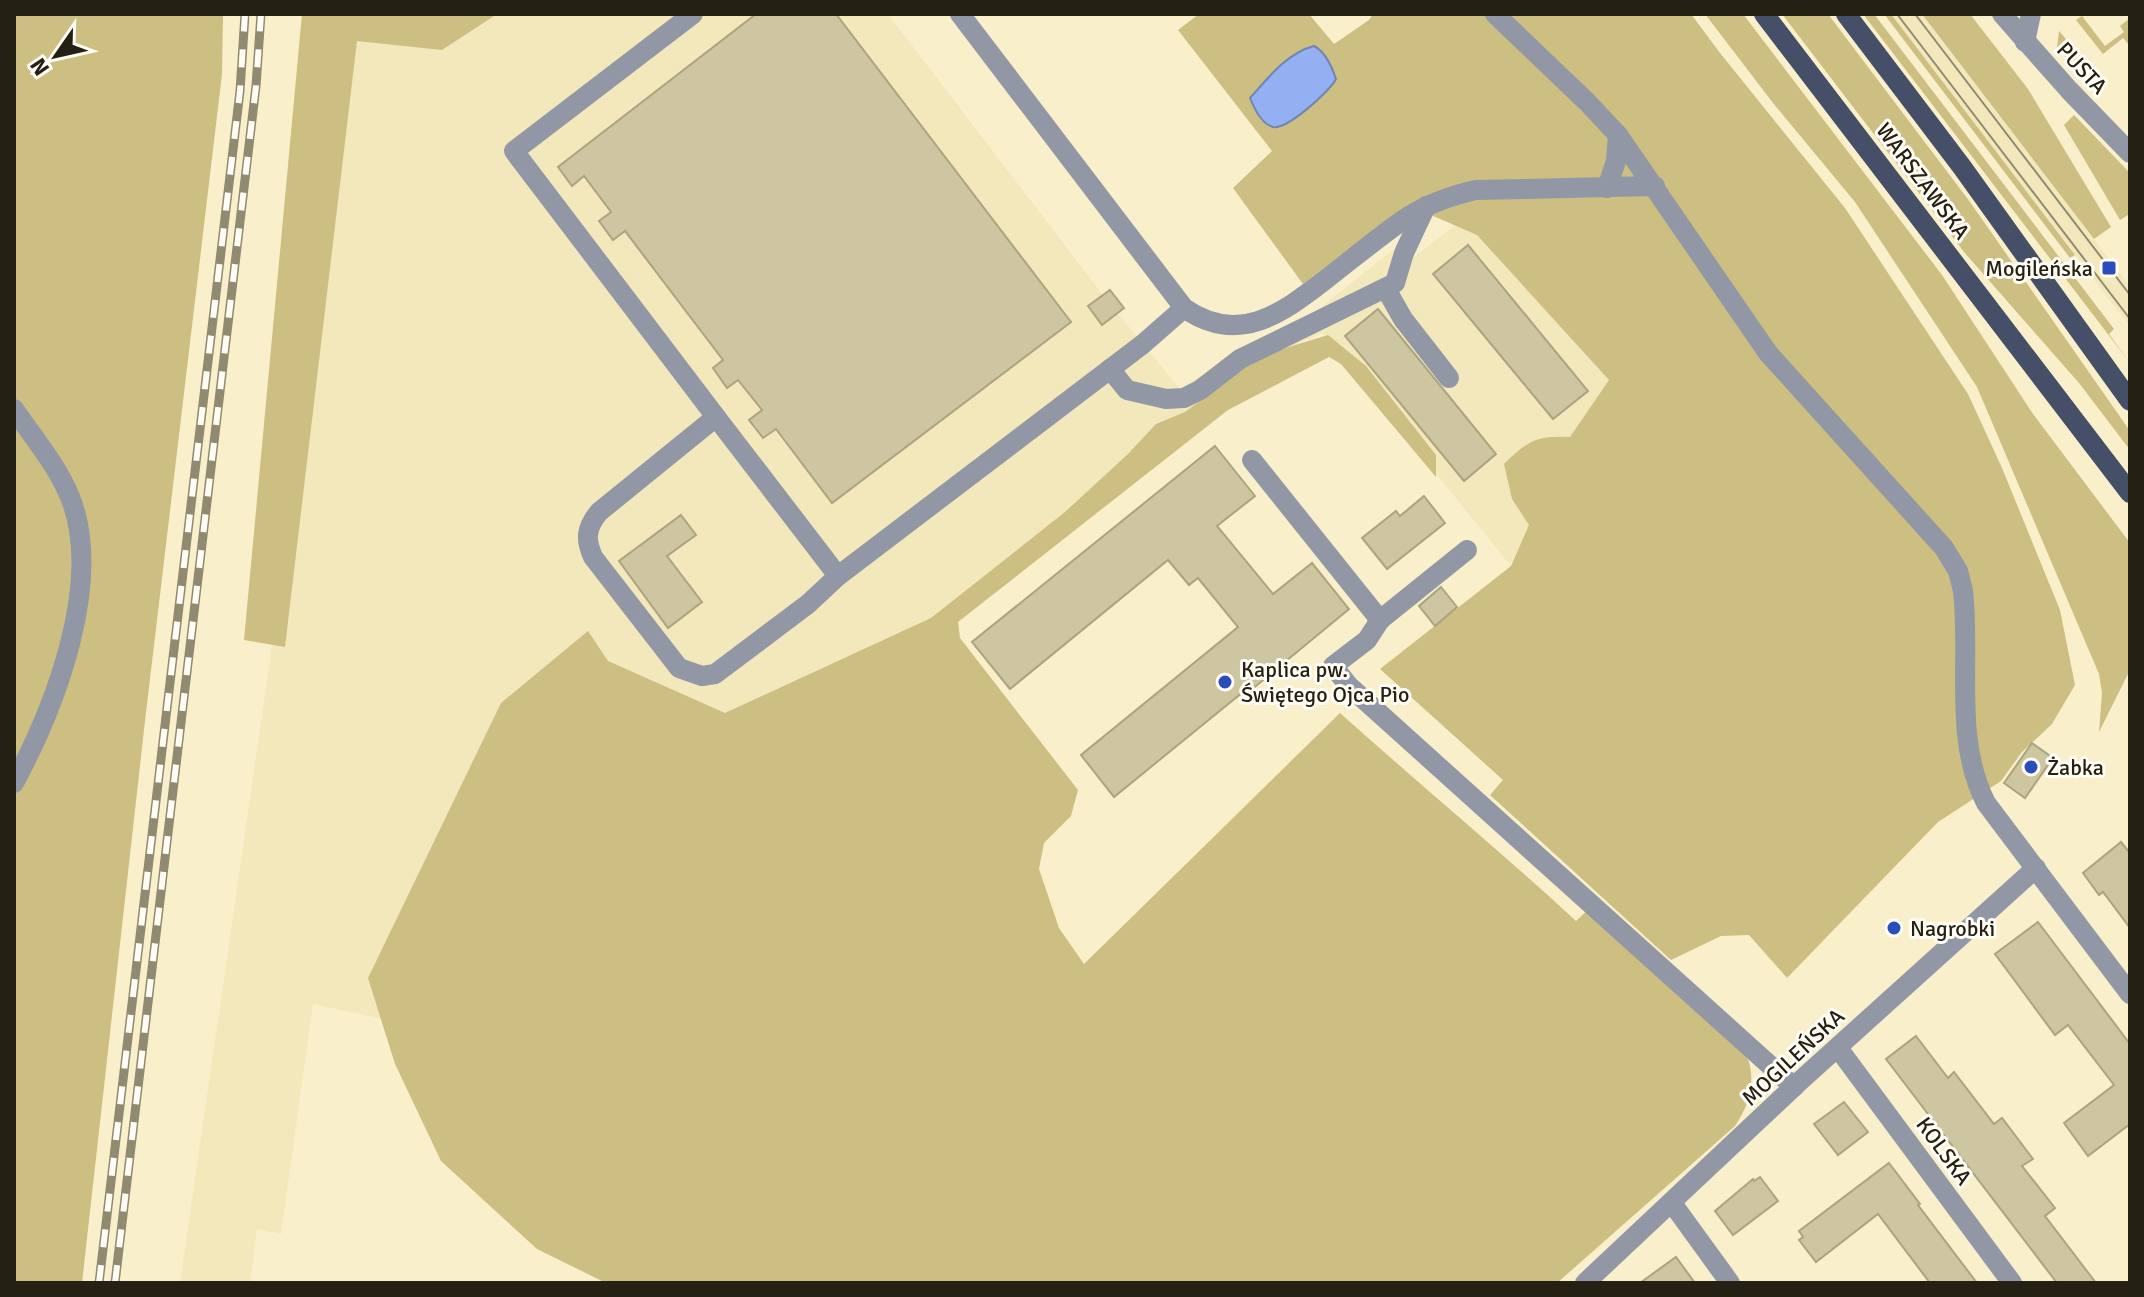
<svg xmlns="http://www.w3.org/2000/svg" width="2144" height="1297" font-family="Signika,sans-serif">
  <rect width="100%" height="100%" fill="#f9f0cb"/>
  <g fill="#f3e8bb">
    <path d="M437 14H888L1103 295 1180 389 1237 352 1311 315 1394 249 1415 256 1469 215 1610 379 1510 565 1322 333 1251 365 433 1030 313 1004 281 1234 257 1229 250 1283H180L270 660 317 292 355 24Z"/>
    <path d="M1891 14H1922L2094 239 2130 286V327Z"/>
  </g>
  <g fill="#cdbe81">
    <path d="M14 14H223L222 74 145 721 82 1283H14Z"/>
    <path d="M302 14H497L442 50 357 41 285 647 244 640Z"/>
    <path d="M1199 14H1309L1334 44 1369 20 1373 14H1691L1720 53 1845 208 1968 394 2002 468 2060 610 2075 685 2052 724 2022 752 2001 781 1938 822 1787 978 1749 935 1721 936 1671 960 1490 795 1503 780 1380 669 1511 566 1529 525 1512 499 1504 464C1528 441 1536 435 1570 437L1609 380 1477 235 1408 205 1303 284 1233 188 1272 151 1178 30Z"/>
    <path d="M1705 14H1743L1942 275 2033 414 2130 543V670L2099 732 2102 693 2099 674 1977 387 1855 202 1773 103Z"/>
    <path d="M1782 14H1828L1970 202 2130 431V450L2079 383 1964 252Z"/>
    <path d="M1863 14H1874L2114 329 2109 334 2130 363Z"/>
    <path d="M1884 14H1891L2075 255 2070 258Z"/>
    <path d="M1922 14H1970L2028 89 2111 227 2094 239Z"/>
    <path d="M2082 16 2105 46 2124 32 2120 26 2130 18V46L2123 38 2103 54 2076 20Z"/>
    <path d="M2059 31 2087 63 2079 71 2057 48Z"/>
    <path d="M2074 115 2130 173V218L2128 215 2120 220 2064 125Z"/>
    <path d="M1328 335 1366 366 1436 455V477L1341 364 1329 357 1228 410 958 622 960 638 1078 790 1071 816 1044 843 1039 869 1059 928 1084 964 1340 713C1418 783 1499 850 1576 921L1589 909 1748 1059C1756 1084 1749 1105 1735 1126L1557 1283H606L537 1249 441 1161 395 1064 368 978 501 703 588 631 608 661 725 713 931 618 1065 512 1128 454 1156 424 1185 412 1248 365 1276 351Z"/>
  </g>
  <path fill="#94b0f2" stroke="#7285af" stroke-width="2" d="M1314 46C1326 52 1332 67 1336 79 1330 91 1287 130 1273 127 1261 124 1254 108 1250 98 1268 78 1287 53 1314 46Z"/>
  <g fill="#cec5a1" stroke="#aca380" stroke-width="2">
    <path d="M756 14H836L1071 322 832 503 776 429 763 438 749 420 762 410 738 380 727 388 713 368 723 360 625 231 613 240 599 221 611 212 584 176 572 186 558 167Z"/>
    <path d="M1468 245 1588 391 1553 419 1433 274Z"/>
    <path d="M1110 290 1124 308 1102 325 1088 306Z"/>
    <path d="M1378 309 1496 454 1464 481 1345 336Z"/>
    <path d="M1215 446 1255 496 1217 526 1273 594 1312 563 1349 609 1245 695 1243 692 1114 797 1081 755 1238 627 1198 578 1189 585 1168 560 1010 689 972 642Z"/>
    <path d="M1424 496 1445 523 1387 569 1362 538 1396 511 1400 516Z"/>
    <path d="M681 515 696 535 667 556 702 602 668 628 619 561Z"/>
    <path d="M1441 587 1457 607 1435 626 1419 606Z"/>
    <path d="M2032 743 2053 758 2025 798 2004 783Z"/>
    <path d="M2121 842 2130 853V928L2103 892 2099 895 2083 873Z"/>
    <path d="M2038 922 2130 1044V1124L2088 1156 2064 1123 2114 1085 2068 1025 2055 1035 1995 954Z"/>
    <path d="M1916 1036 1948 1078 1954 1072 1994 1124 2002 1118 2033 1159 2022 1166 2055 1208 2045 1216 2096 1283H2057L1886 1059Z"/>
    <path d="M1844 1102 1868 1132 1838 1155 1814 1124Z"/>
    <path d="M1889 1163 1920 1204 1918 1205 1977 1283H1930L1878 1214 1816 1262 1799 1240 1803 1237 1799 1231Z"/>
    <path d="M1760 1177 1778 1201 1733 1235 1715 1211 1753 1179 1754 1181Z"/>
    <path d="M1676 1257 1695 1283H1640Z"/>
  </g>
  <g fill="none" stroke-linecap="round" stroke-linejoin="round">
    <g stroke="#9197a5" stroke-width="20">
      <path d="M693 14 514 151 716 417"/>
      <path d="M960 14 1184 308C1238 346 1281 314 1325 280 1351 260 1376 239 1403 220 1426 204 1449 196 1476 190L1655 186"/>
      <path d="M1495 14 1587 102 1618 135 1768 353 1944 548 1958 571 1963 591C1971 660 1953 739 1986 803L2130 994"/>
      <path d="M2002 14 2069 90 2130 153"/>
      <path d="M2025 42 2031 14"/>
      <path d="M1607 188 1616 161 1618 135"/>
      <path d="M1386 289 1403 319 1449 378"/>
      <path d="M1110 369 1127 390 1166 399 1184 398 1200 390 1240 359 1395 283 1404 253 1426 206"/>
      <path d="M14 409C33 437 57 465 70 497 104 581 55 707 14 783"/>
      <path d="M1252 460 1380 620 1367 640 1333 666 1349 686 1794 1087"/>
      <path d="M838 576 716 417 599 512C586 528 585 539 593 557L679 668 702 676 715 674 808 604 838 576 1143 344 1184 308"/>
      <path d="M1380 620 1467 550"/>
      <path d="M1838 1048 2012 1283"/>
      <path d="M1672 1203 1730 1283"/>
      <path d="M1585 1283 1800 1081 2036 868"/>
    </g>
    <g stroke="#454f67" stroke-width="20">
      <path d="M1764 14 2130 493"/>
      <path d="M1846 14 1962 167 2130 401"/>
    </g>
    <g stroke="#918a71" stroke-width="2">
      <path d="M1897 14 2130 319"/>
      <path d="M1915 14 2130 295"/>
    </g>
    <defs>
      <g id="rail">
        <path d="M99 1283 240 91 245 14"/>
        <path d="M115 1283 256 86 261 14"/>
      </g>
    </defs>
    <use href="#rail" stroke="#918a71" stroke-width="9"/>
    <use href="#rail" stroke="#fffdf6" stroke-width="6" stroke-dasharray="18" stroke-linecap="butt"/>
  </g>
  <g fill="#2a4dbc" stroke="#fffdf6" stroke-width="3">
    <rect x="2101" y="260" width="16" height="16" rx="4"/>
    <circle cx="1225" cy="682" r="8"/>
    <circle cx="2031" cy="767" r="8"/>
    <circle cx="1894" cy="928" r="8"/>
  </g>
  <g text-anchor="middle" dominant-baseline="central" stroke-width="6" stroke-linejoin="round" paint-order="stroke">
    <g font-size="22" fill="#242013" stroke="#fffdf6">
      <text transform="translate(2082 68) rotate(47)">PUSTA</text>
      <text transform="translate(1923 181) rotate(53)">WARSZAWSKA</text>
      <text transform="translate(1793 1057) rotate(-43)">MOGILEŃSKA</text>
      <text transform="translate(1944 1151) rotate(54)">KOLSKA</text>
    </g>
    <g font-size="22" fill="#242013" stroke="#fffdf6" text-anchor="start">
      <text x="2093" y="268" text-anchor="end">Mogileńska</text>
      <text x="1241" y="669">Kaplica pw.<tspan x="1241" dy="25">Świętego Ojca Pio</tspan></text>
      <text x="2047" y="767">Żabka</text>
      <text x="1910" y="928">Nagrobki</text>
    </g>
  </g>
  <rect width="2144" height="1297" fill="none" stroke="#242013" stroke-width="32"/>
  <g transform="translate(56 56) rotate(236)" stroke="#fffdf6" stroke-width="6" paint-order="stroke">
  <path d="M0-6L14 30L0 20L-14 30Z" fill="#242013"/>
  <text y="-12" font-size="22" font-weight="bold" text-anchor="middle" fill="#242013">N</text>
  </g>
</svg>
